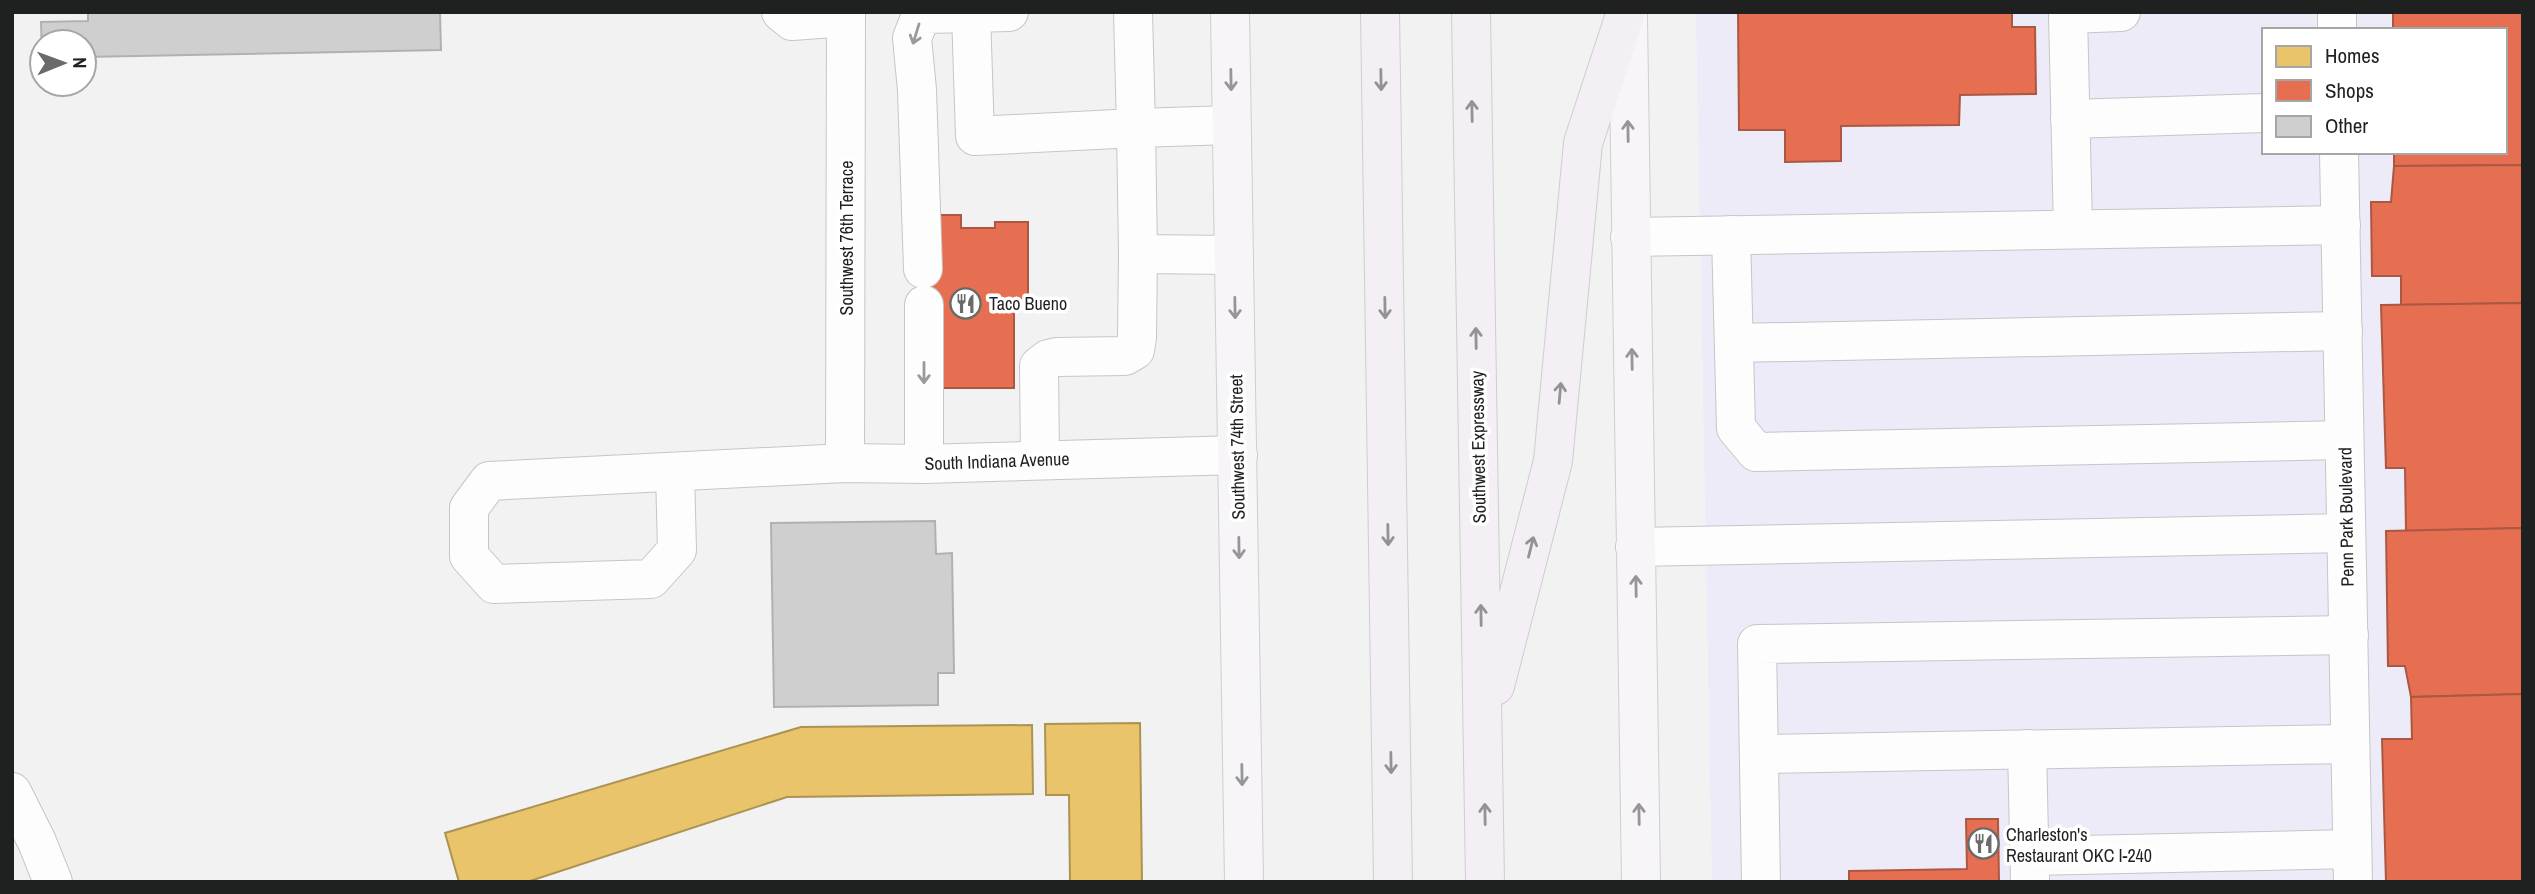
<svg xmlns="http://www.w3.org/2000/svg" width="2535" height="894" font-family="'Archivo Narrow',sans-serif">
  <rect width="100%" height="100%" fill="#f2f2f2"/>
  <path fill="#ecebf7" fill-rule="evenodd" d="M1696 12H2523V882H1712ZM2264 30H2505V152H2264Z"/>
  <g fill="#e9c46a" stroke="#ac9354" stroke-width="2">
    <path d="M1140 723 1142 882H1070L1069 795H1046L1045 724Z"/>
    <path d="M1032 725 1033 794 787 797 527 882H459L445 833 801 727Z"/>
  </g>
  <g fill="#e76f51" stroke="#ab5742" stroke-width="2">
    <path d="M1738 12H2012V27H2035L2036 94 1960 95 1959 125 1841 126V161L1785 162V130H1739Z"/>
    <path d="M2393 12H2523V165L2394 166V152H2505V30H2393Z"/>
    <path d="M2523 165V303L2401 305V276H2372L2371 202H2391L2394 166Z"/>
    <path d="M929 215H961V228H995V222H1028V300H1014V388H935L918 305V269Z"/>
    <path d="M2523 303V528L2406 531 2405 468H2386L2381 305Z"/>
    <path d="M2523 528V694L2411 697 2405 666H2388L2386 531Z"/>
    <path d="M2523 694V882H2386L2382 739H2412L2411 697Z"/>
    <path d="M1966 819H1998L1999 882H1849V871L1967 869Z"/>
  </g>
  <g fill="#cfcfcf" stroke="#b2b1b1" stroke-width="2">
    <path d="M88 12H440L441 50 84 57V42H42V58L41 22 88 21Z"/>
    <path d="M935 521 936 554 952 553 954 673H938V705L774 707 771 523Z"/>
  </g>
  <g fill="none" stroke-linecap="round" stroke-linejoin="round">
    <defs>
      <g id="minor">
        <path d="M781 12 792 21 846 17"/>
        <path d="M1009 12 971 13 975 136 1136 128 1138 254 1234 255"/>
        <path d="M1133 12 1136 128 1231 125"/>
        <path d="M2337 12V30"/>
        <path d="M2070 119 2264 113"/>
        <path d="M2339 152 2353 882"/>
        <path d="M2073 229 2068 14 2121 12"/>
        <path d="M1731 235 1736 428 1756 452 2344 440"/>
        <path d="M1630 237 2341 225"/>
        <path d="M923 269 917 90 912 38 918 23 926 14 971 13"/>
        <path d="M1734 343 2343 331"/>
        <path d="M1040 459 1039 366 1048 359 1057 357 1125 356 1135 350 1137 337 1138 254"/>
        <path d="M845 463 846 12"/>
        <path d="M924 464V305"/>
        <path d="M675 472 677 550 651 579 494 584 469 556V508L489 481 845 463 924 464 1238 455"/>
        <path d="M1635 547 2346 533"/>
        <path d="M2027 749 2030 880"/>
        <path d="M1759 754 2350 744"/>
        <path d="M12 792 37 842 53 882"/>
        <path d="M2030 856 2352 849"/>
        <path d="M1761 882 1757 644 2349 635"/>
      </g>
      <g id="major">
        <path d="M1230 12 1244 882"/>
        <path d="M1628 16 1641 882"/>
      </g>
      <g id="highway">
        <path d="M1380 12 1393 882"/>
        <path d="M1471 12 1485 882"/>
        <path d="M1495 686 1553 461 1583 143 1626 12"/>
      </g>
    </defs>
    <use href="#minor" stroke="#c6c6c6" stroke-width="40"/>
    <use href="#major" stroke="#cdcece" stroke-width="40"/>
    <use href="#highway" stroke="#cdcece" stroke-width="40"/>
    <use href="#minor" stroke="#fdfdfd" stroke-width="38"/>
    <use href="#major" stroke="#f7f5f8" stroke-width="38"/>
    <use href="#highway" stroke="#f3eff5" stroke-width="38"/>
  </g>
  <defs><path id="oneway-shaft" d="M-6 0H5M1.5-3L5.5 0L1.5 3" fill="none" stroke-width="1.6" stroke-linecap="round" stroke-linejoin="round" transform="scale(1.75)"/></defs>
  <g stroke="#999a9a">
    <use href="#oneway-shaft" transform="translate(916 34) rotate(107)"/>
    <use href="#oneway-shaft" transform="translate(924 373) rotate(90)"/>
  </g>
  <g stroke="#969597">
    <use href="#oneway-shaft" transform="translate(1231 80) rotate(89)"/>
    <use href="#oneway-shaft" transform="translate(1628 131) rotate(-91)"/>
    <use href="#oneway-shaft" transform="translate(1235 308) rotate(89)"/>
    <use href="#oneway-shaft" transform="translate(1632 359) rotate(-91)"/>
    <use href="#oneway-shaft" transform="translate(1239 548) rotate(89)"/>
    <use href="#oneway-shaft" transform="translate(1636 586) rotate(-91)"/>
    <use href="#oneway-shaft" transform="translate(1242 775) rotate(89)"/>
    <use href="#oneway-shaft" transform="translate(1639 814) rotate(-91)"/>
  </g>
  <g stroke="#949295">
    <use href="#oneway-shaft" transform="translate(1381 80) rotate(89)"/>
    <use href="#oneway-shaft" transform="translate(1472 111) rotate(-91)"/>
    <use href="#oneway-shaft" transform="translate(1385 308) rotate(89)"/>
    <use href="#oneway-shaft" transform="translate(1476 338) rotate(-91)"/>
    <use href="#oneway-shaft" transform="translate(1560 393) rotate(-85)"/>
    <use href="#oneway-shaft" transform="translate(1388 535) rotate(89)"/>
    <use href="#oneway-shaft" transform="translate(1531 547) rotate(-76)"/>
    <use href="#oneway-shaft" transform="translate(1481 615) rotate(-91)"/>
    <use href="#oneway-shaft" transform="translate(1391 763) rotate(89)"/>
    <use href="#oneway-shaft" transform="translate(1485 814) rotate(-91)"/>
  </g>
  <defs>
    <symbol id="restaurant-ring" viewBox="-11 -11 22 22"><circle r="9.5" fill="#fff" stroke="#696a6a" stroke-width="1.5"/><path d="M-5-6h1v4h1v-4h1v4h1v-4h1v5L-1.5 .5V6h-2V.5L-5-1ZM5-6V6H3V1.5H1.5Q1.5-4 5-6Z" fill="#696a6a"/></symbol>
  </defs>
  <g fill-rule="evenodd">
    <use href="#restaurant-ring" x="948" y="286" width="35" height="35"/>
    <use href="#restaurant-ring" x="1966" y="826" width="35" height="35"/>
  </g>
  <g text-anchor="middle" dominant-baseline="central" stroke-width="7" stroke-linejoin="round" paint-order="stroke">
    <g font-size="18" fill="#1f2020" stroke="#fff">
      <text transform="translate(846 238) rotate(-90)">Southwest 76th Terrace</text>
      <text transform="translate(1237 447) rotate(-91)">Southwest 74th Street</text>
      <text transform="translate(1478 447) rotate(-91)">Southwest Expressway</text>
      <text transform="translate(997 461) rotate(-2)">South Indiana Avenue</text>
      <text transform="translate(2346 517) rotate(-91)">Penn Park Boulevard</text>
    </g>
    <g font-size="18" fill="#1f2020" stroke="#fff" text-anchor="start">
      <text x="989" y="303">Taco Bueno</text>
      <text x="2006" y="834">Charleston's<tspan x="2006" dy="21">Restaurant OKC I-240</tspan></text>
    </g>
  </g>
  <rect width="2535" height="894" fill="none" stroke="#1f2020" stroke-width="28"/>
  <rect x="2262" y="28" width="245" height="126" fill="#ffffff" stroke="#a5a6a6" stroke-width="2"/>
  <rect x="2276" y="46" width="35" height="21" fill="#e9c46a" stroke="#a5a6a6" stroke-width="2"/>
  <text x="2325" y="63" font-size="21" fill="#1f2020">Homes</text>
  <rect x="2276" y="80" width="35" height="21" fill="#e76f51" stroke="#a5a6a6" stroke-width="2"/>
  <text x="2325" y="98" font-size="21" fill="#1f2020">Shops</text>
  <rect x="2276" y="116" width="35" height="21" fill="#cfcfcf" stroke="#a5a6a6" stroke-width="2"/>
  <text x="2325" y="133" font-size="21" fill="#1f2020">Other</text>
  <g transform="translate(63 63) rotate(89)"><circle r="33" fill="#ffffff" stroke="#a5a6a6" stroke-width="2"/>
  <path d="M0-5L12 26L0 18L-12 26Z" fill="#696a6a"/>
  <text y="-10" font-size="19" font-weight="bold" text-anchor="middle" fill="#1f2020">N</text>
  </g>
</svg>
